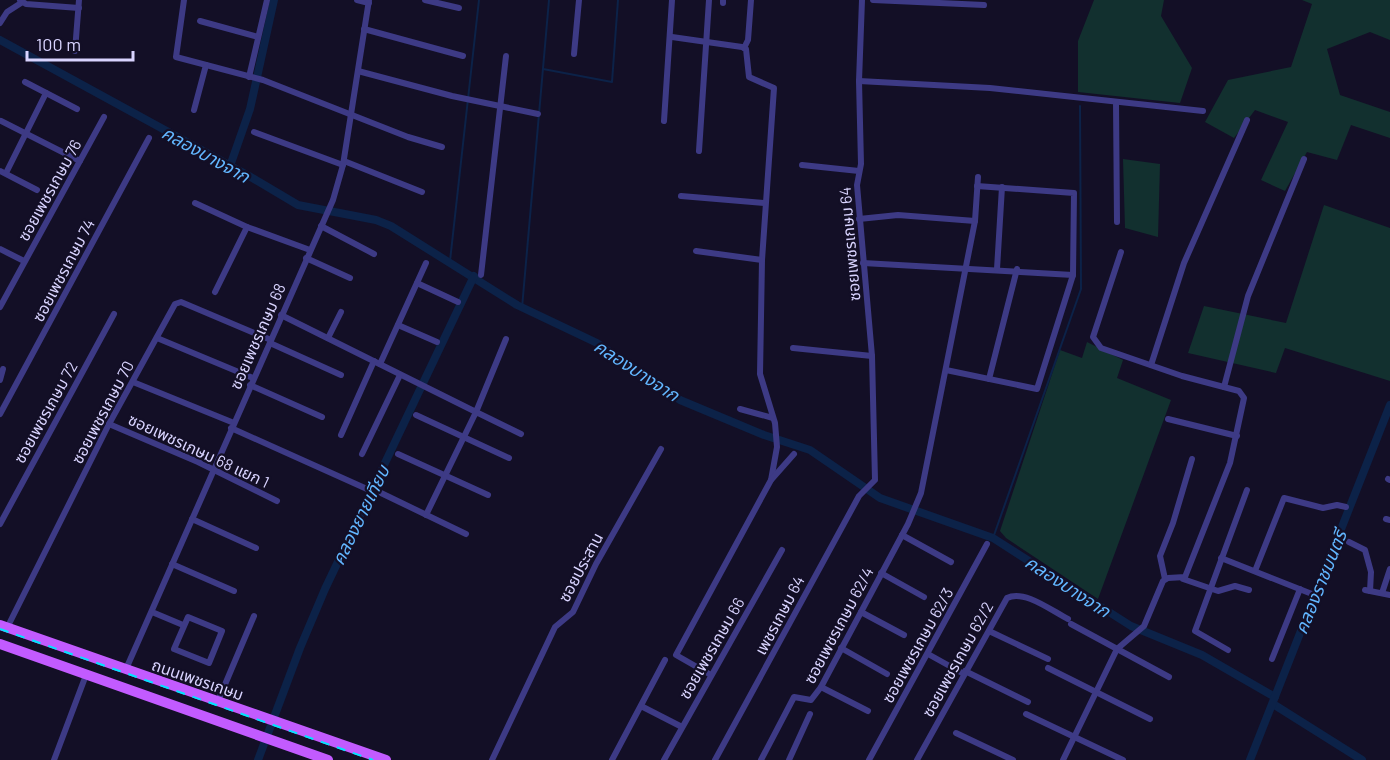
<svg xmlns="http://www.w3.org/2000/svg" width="1390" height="760" font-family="Barlow,'Noto Sans Thai',sans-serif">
  <rect width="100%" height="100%" fill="#130f26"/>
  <g fill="#12302f">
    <path d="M1094 0H1164L1161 16 1192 68 1180 103 1078 92V41Z"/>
    <path d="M1302 0H1390V40L1370 32 1327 49 1340 95 1390 112V138L1351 125 1337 160 1307 152 1285 191 1261 180 1288 122 1255 110 1234 138 1205 122 1228 80 1291 67 1312 4Z"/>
    <path d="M1123 159 1160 164 1158 237 1125 228Z"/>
    <path d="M1324 205 1390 228V381L1285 348 1276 373 1188 353 1204 306 1286 323Z"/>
    <path d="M1087 342 1123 360 1117 378 1171 400 1098 599 1006 538 1000 531 1060 350 1082 358Z"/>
  </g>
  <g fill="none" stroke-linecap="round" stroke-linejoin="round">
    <g stroke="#0c2248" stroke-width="2">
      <path d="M543 69 612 82 618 0"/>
      <path d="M450 261 479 0"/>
      <path d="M522 308 549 0"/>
      <path d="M993 538 1081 289 1080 106"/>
    </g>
    <g stroke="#0c2248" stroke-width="8">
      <path d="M0 40 249 176 298 205 376 220 391 226 517 305 597 343 680 400 764 435 810 450 880 498 993 538 1131 626 1202 655 1275 697"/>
      <path d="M230 166 250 109 274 0"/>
      <path d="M1273 704 1362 760"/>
      <path d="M258 760 300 648 325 589 474 276"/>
      <path d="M1250 760 1390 405"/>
    </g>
    <g stroke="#3d3a85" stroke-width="6">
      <path d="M20 0 26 4 79 8"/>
      <path d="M184 0 176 57 263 80 408 137 442 147"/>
      <path d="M357 0 369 3"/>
      <path d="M425 0 459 8"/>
      <path d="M873 0 984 5"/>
      <path d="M723 3V0"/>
      <path d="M200 21 258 37"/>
      <path d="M0 23 7 12 21 3"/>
      <path d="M364 29 463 56"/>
      <path d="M672 37 742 47 746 49 749 77 774 88 762 260 760 374 775 423 777 447 771 480"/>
      <path d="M744 48 748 40 751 0"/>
      <path d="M75 51 79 0"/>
      <path d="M574 54 579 0"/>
      <path d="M358 71 452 96 538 114"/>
      <path d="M249 77 267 0"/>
      <path d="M859 81 990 88 1203 111"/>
      <path d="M25 82 77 109"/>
      <path d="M1116 102 1117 222"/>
      <path d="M194 110 206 65"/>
      <path d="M1 121 80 161"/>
      <path d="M664 121 672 0"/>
      <path d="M254 132 343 165"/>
      <path d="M699 151 709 0"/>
      <path d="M344 161 422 192"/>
      <path d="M802 165 859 171"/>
      <path d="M0 171 37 190"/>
      <path d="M6 173 46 93"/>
      <path d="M681 196 765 203"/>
      <path d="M195 203 247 227"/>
      <path d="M859 219 898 215 975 221"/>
      <path d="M321 226 374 254"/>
      <path d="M0 249 24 261"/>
      <path d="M696 251 762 260"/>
      <path d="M306 258 350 278"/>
      <path d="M863 263 1073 275"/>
      <path d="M997 269 1002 187"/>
      <path d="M481 275 506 56"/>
      <path d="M417 283 458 302"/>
      <path d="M215 292 247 227 310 250"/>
      <path d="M0 307 104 117"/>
      <path d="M281 315 476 412 506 339"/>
      <path d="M398 325 437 342"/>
      <path d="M157 338 253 378"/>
      <path d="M328 338 341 312"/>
      <path d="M270 343 341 375"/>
      <path d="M793 348 872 356"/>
      <path d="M380 364 426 263"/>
      <path d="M1151 365 1184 263 1247 120"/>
      <path d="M946 370 1037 389 1073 275 1074 193 977 186"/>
      <path d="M989 379 1017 269"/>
      <path d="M0 380 3 369"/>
      <path d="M133 382 234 423"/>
      <path d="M250 385 322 417"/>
      <path d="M1224 387 1248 296 1304 159"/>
      <path d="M740 409 773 418"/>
      <path d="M0 414 149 138"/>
      <path d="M416 415 509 458"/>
      <path d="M1168 419 1237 436"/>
      <path d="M109 424 198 462 277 501"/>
      <path d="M231 428 367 489"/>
      <path d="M341 435 374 361"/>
      <path d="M362 454 400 375"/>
      <path d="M398 454 488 495"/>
      <path d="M1388 479 1390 480"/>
      <path d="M381 493 466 534"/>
      <path d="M426 515 476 412 521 434"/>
      <path d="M192 519 256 548"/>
      <path d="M1386 519 1390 520"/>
      <path d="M0 524 114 314"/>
      <path d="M902 535 951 562"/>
      <path d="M1349 542 1365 550 1371 572 1370 591"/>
      <path d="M1221 558 1312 594"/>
      <path d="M172 564 234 591"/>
      <path d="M1255 571 1284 498 1323 508 1337 505 1346 507"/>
      <path d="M881 573 924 597"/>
      <path d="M1165 579 1160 556 1173 523 1192 459"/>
      <path d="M1183 579 1218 591 1235 586 1249 590"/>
      <path d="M1365 590 1390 595"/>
      <path d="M1382 593 1390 569"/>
      <path d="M152 612 183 625"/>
      <path d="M861 612 904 635"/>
      <path d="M188 617 222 631 209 663 174 649Z"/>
      <path d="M1071 624 1169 677"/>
      <path d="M7 628 109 424 175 304 181 302 271 340"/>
      <path d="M989 631 1048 659"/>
      <path d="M841 648 887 674"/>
      <path d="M1228 650 1195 631 1247 490"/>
      <path d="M928 654 964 674"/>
      <path d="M1272 659 1300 589"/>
      <path d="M1048 668 1150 719"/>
      <path d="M126 669 333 200 343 165 369 0"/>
      <path d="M965 671 1028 702"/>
      <path d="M711 675 676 655 771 480 794 454"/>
      <path d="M821 687 868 711"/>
      <path d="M218 701 254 616"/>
      <path d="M641 706 682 727"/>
      <path d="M1026 714 1123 760"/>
      <path d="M956 733 1013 760"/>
      <path d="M54 760 86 675"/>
      <path d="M492 760 555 627 573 612 596 564 661 449"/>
      <path d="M612 760 665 660"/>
      <path d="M664 760 782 550"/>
      <path d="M715 760 859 496 875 480 872 356 857 185 861 164 859 81 862 0"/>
      <path d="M761 760 794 697 811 700 821 687 908 524 921 493 975 221 978 177"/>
      <path d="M789 760 810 714"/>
      <path d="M869 760 987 544"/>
      <path d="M917 760 1007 598C1024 589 1052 611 1068 619"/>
      <path d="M1063 760 1117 649 1144 626 1163 581 1168 578 1185 577 1230 463 1244 398 1239 391 1182 376 1101 348 1093 337 1121 252"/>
    </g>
    <g stroke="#c25bff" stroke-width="10">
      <path d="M0 625 386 760"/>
      <path d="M0 644 328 760"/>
    </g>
    <path stroke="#00e5ff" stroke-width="2" stroke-dasharray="9 8" stroke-linecap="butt" d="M0 629 373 760"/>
  </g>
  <g text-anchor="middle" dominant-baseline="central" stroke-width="4.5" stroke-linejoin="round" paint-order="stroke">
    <g font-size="16" fill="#d9d4ff" stroke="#130f26">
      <text transform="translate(49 190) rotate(-61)">ซอยเพชรเกษม 76</text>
      <text transform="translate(849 244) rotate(-95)">ซอยเพชรเกษม 64</text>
      <text transform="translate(63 270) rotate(-62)">ซอยเพชรเกษม 74</text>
      <text transform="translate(257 336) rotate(-66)">ซอยเพชรเกษม 68</text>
      <text transform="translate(45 412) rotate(-61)">ซอยเพชรเกษม 72</text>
      <text transform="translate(102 412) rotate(-62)">ซอยเพชรเกษม 70</text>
      <text transform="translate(199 450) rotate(25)">ซอยเพชรเกษม 68 แยก 1</text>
      <text transform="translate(580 567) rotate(-62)">ซอยประสาน</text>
      <text transform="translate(779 615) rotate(-62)">เพชรเกษม 64</text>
      <text transform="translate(838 625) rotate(-62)">ซอยเพชรเกษม 62/4</text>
      <text transform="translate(917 645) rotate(-61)">ซอยเพชรเกษม 62/3</text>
      <text transform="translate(711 648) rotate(-60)">ซอยเพชรเกษม 66</text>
      <text transform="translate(957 659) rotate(-61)">ซอยเพชรเกษม 62/2</text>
      <text transform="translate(198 679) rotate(19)">ถนนเพชรเกษม</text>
    </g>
    <g font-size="18" font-style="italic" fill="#62b6ff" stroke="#130f26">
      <text transform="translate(206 154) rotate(29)">คลองบางจาก</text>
      <text transform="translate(637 370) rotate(33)">คลองบางจาก</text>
      <text transform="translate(360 515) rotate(-64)">คลองยายเทียบ</text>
      <text transform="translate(1320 582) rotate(-68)">คลองราชมนตรี</text>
      <text transform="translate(1068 586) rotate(33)">คลองบางจาก</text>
    </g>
  </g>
  <path d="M27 51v9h106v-9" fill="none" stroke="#d9d4ff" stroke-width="3"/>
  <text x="36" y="51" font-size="18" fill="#d9d4ff" stroke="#130f26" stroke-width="4.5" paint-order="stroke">100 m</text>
</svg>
